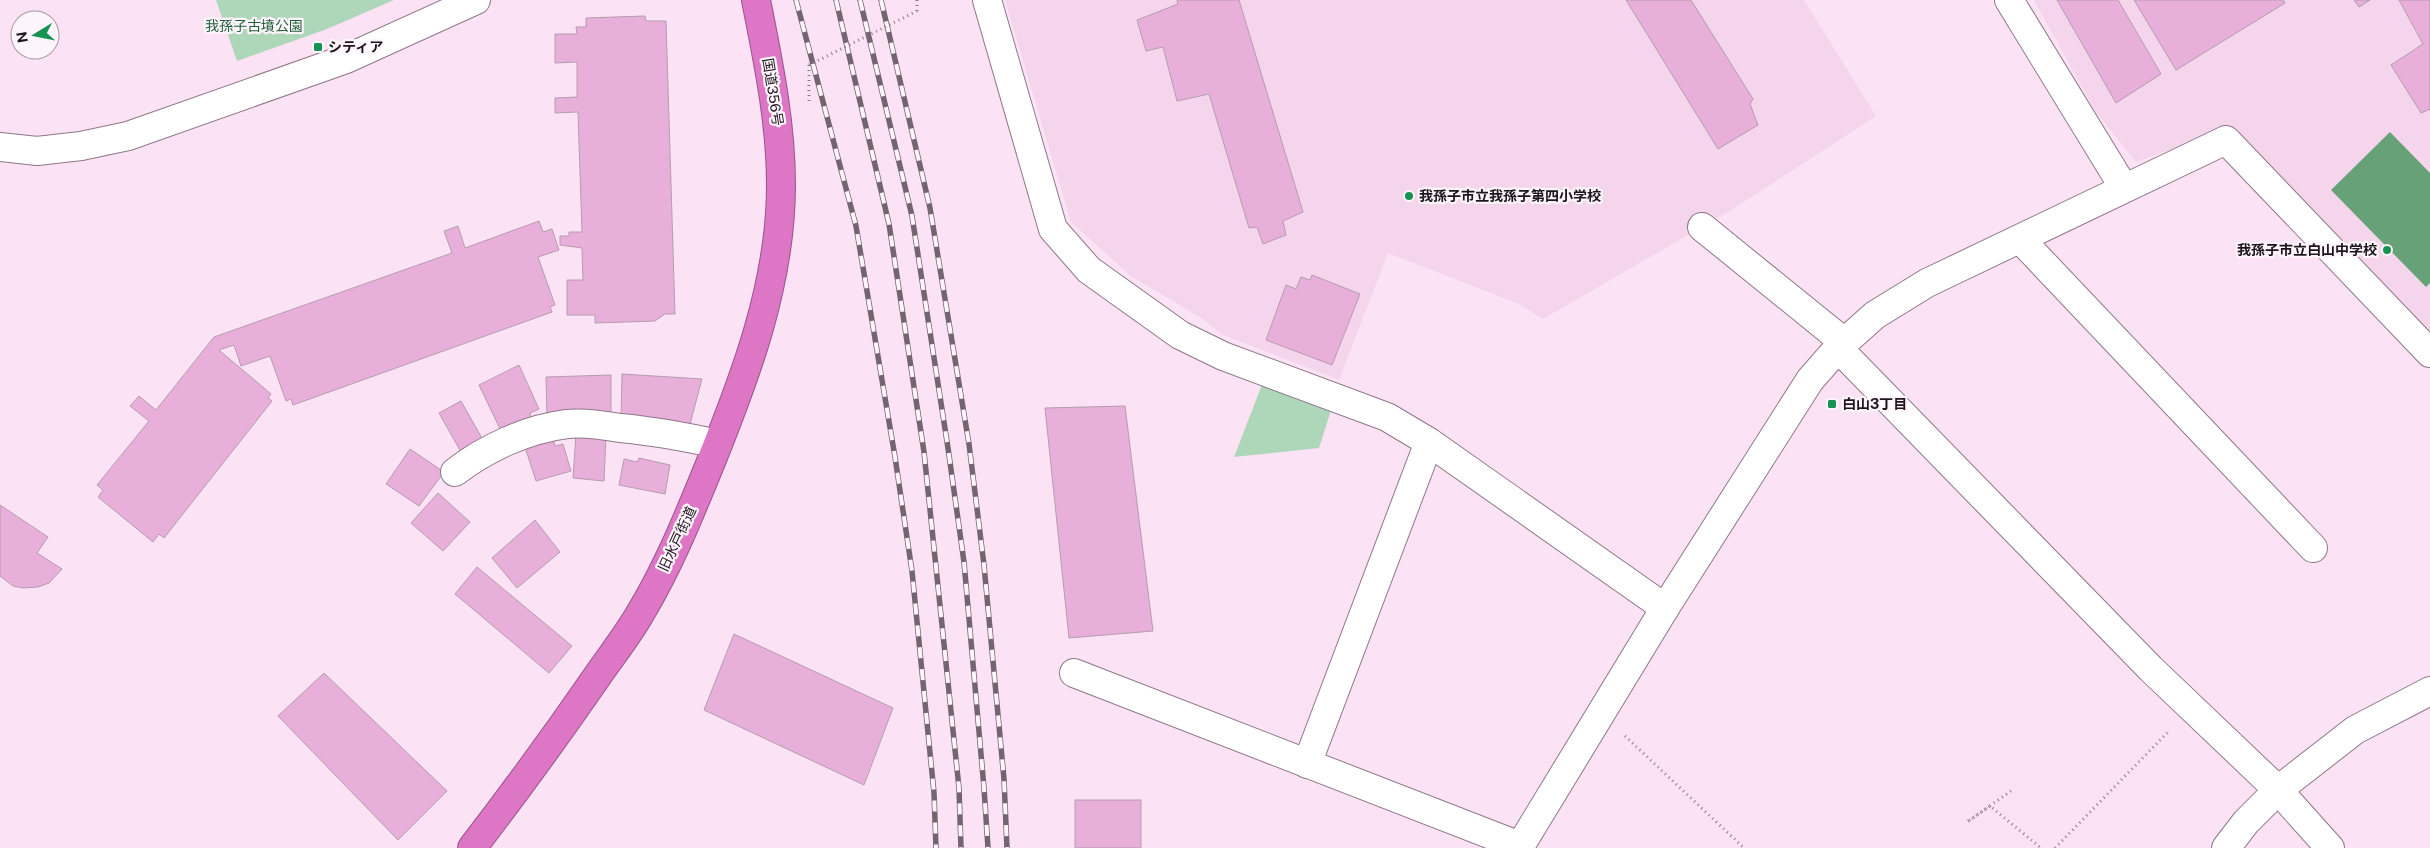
<svg xmlns="http://www.w3.org/2000/svg" width="2430" height="848" font-family="'Public Sans','Noto Sans JP',sans-serif">
  <rect width="100%" height="100%" fill="#fbe2f4"/>
  <g fill="#f4d5eb">
    <path d="M1005 0H1804L1876 116 1733 209 1543 319 1519 304 1388 253 1339 380 1221 334 1203 319 1131 276 1071 222Z"/>
    <path d="M2034 0H2430V339L2226 129 2136 162 2095 111Z"/>
  </g>
  <g fill="#aed7b9">
    <path d="M216 0H394L327 29 237 61Z"/>
    <path d="M1263 382 1332 407 1319 448 1234 457Z"/>
  </g>
  <path fill="#67a178" d="M2390 132 2430 173V283L2426 287 2331 190Z"/>
  <g fill="#e8afda" stroke="#b49dae">
    <path d="M1177 0H1239L1303 212 1283 221 1286 235 1263 244 1257 227 1249 228 1209 94 1177 101 1163 47 1146 51 1137 20 1178 4Z"/>
    <path d="M1626 0H1691L1753 99 1750 104 1758 125 1718 149Z"/>
    <path d="M2057 0H2118L2161 74 2116 103Z"/>
    <path d="M2134 0H2283L2285 3 2176 70Z"/>
    <path d="M2354 0H2370L2359 7Z"/>
    <path d="M2399 0H2430V109L2421 113 2391 65 2423 44Z"/>
    <path d="M645 16 646 21H666L675 314H665L655 321 595 323V315H567V280H583L582 248 560 245V236H569V232H582L578 112 555 113V98L577 97V62L555 63V34H577L576 27H586V18Z"/>
    <path d="M539 221 543 232 552 229 559 250 538 257 555 305 550 307 552 312 293 405 291 399 286 401 270 356 241 366 234 345 219 350 271 394 268 398 272 401 164 538 159 534 153 542 98 497 103 490 97 485 149 421 130 406 139 396 156 410 214 337 452 253 444 231 458 226 465 248Z"/>
    <path d="M1312 275 1360 294 1332 365 1266 340 1286 285 1296 289 1301 277 1310 280Z"/>
    <path d="M519 365 539 409 530 413 531 420 503 435 479 385Z"/>
    <path d="M622 374 702 379 689 428 621 418Z"/>
    <path d="M611 375V412L547 417 546 377Z"/>
    <path d="M461 401 483 440 461 452 439 413Z"/>
    <path d="M1125 406 1153 631 1069 638 1045 408Z"/>
    <path d="M576 434 606 436 604 481 573 478Z"/>
    <path d="M553 439 555 446 563 444 571 471 536 481 525 447Z"/>
    <path d="M410 449 444 472 419 506 386 484Z"/>
    <path d="M639 458 670 465 665 494 619 485 624 459 637 462Z"/>
    <path d="M438 493 470 522 443 551 411 523Z"/>
    <path d="M0 505 48 537 37 553 62 569 49 583 38 587 23 588 13 586 0 576Z"/>
    <path d="M535 520 560 552 517 588 492 558Z"/>
    <path d="M477 567 572 646 549 673 455 594Z"/>
    <path d="M734 634 893 708 864 785 704 710Z"/>
    <path d="M324 673 447 791 398 840 278 716Z"/>
    <rect x="1075" y="800" width="66" height="48"/>
  </g>
  <g fill="none" stroke-linecap="round" stroke-linejoin="round">
    <defs>
      <g id="minor">
        <path d="M987 0 1053 229 1089 270 1180 335 1223 356 1387 417 1429 442 1665 608"/>
        <path d="M2009 0 2124 188"/>
        <path d="M0 147 37 151 81 146 128 136 346 59 476 0"/>
        <path d="M1702 227 1844 342"/>
        <path d="M2021 240 2313 548"/>
        <path d="M1838 348 2151 669 2278 790 2330 848"/>
        <path d="M455 472C486 448 527 429 567 424 584 422 603 425 620 428 653 431 686 437 718 444"/>
        <path d="M1074 673 1520 846"/>
        <path d="M1307 764 1429 442"/>
        <path d="M1519 848 1665 608 1810 380 1838 348 1875 315 1927 283 2226 140 2430 353"/>
        <path d="M2226 848 2246 822 2278 790 2355 730 2430 691"/>
      </g>
      <path id="highway" d="M472 848C515 792 556 736 596 678 611 656 628 635 641 612 668 567 688 518 708 469 745 378 781 284 781 185 781 122 768 61 756 0"/>
    </defs>
    <use href="#minor" stroke="#8e7888" stroke-width="30"/>
    <use href="#highway" stroke="#99548a" stroke-width="30"/>
    <g stroke="#8d7c88" stroke-width="3" stroke-dasharray="1 4" stroke-linecap="butt">
      <path d="M917 11V0"/>
      <path d="M809 65V103"/>
      <path d="M1625 736 1744 848"/>
      <path d="M2011 791 1967 822 1990 806 2041 848"/>
      <path d="M2055 848 2170 730"/>
    </g>
    <use href="#minor" stroke="#fff" stroke-width="28"/>
    <use href="#highway" stroke="#dc76c5" stroke-width="28"/>
    <defs>
      <g id="rail">
        <path d="M796 0 856 226 895 457 912 571 934 793 936 848"/>
        <path d="M836 0 889 224 924 452 959 788 961 848"/>
        <path d="M860 0 912 216 948 448 964 562 984 788 988 848"/>
        <path d="M881 0 930 208 969 444 984 565 1004 779 1007 848"/>
      </g>
    </defs>
    <use href="#rail" stroke="#73656f" stroke-width="5.5"/>
    <use href="#rail" stroke="#fef4fb" stroke-width="4" stroke-dasharray="11" stroke-linecap="butt"/>
    <path stroke="#8d7c88" stroke-width="3" stroke-dasharray="1 4" stroke-linecap="butt" d="M809 65 917 11"/>
  </g>
  <g fill="#159350" stroke="#fef4fb" stroke-width="2">
    <rect x="313" y="42" width="10" height="10" rx="2.5"/>
    <circle cx="1409" cy="196" r="5"/>
    <circle cx="2387" cy="250" r="5"/>
    <rect x="1827" y="399" width="10" height="10" rx="2.5"/>
  </g>
  <g text-anchor="middle" dominant-baseline="central" stroke-width="4.5" stroke-linejoin="round" paint-order="stroke">
    <g font-size="14" fill="#1e5f37" stroke="#fef4fb">
      <text x="254" y="26">我孫子古墳公園</text>
    </g>
    <g font-size="14" font-weight="bold" fill="#1d151b" stroke="#fef4fb" text-anchor="start">
      <text x="328" y="47">シティア</text>
      <text x="1419" y="196">我孫子市立我孫子第四小学校</text>
      <text x="2377" y="250" text-anchor="end">我孫子市立白山中学校</text>
      <text x="1842" y="404">白山3丁目</text>
    </g>
    <g font-size="14" fill="#1d151b" stroke="#fef4fb">
      <text transform="translate(773 92) rotate(81)">国道356号</text>
      <text transform="translate(677 539) rotate(-65)">旧水戸街道</text>
    </g>
  </g>
  <g transform="translate(35 35) rotate(260)"><circle r="24" fill="#fef4fb" stroke="#a49ba1"/>
  <path d="M0-4L9 19L0 12L-9 19Z" fill="#159350"/>
  <text y="-8" font-size="14" font-weight="bold" text-anchor="middle" fill="#1d151b">N</text>
  </g>
</svg>
